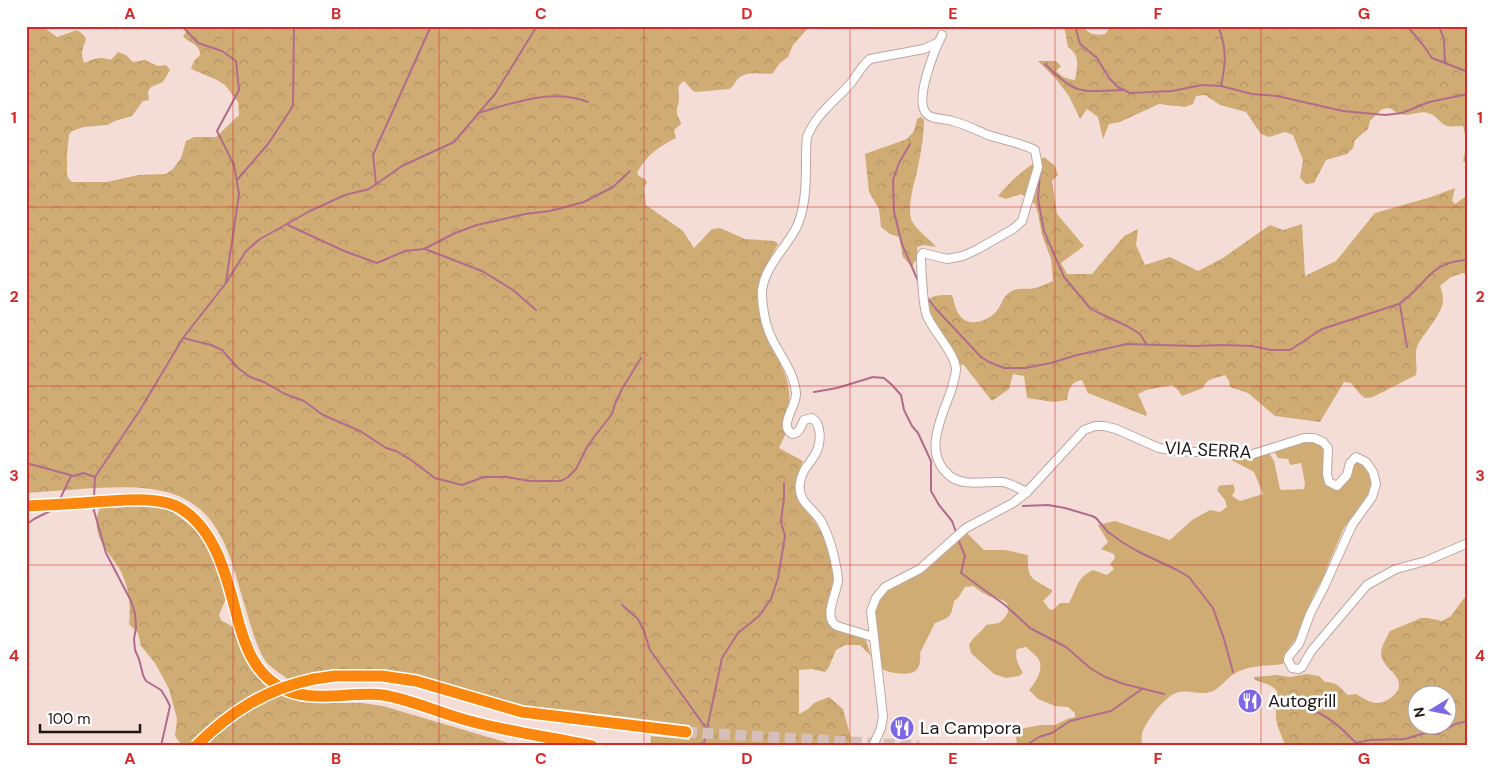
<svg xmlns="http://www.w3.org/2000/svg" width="1494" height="772" font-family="'DM Sans',sans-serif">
  <defs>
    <pattern id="forest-crowns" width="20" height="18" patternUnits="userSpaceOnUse" patternTransform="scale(1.25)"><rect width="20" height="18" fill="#d0ac75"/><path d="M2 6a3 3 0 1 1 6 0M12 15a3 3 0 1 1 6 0" fill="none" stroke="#b29364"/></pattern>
  </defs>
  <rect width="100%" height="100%" fill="#f4ddd7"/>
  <path fill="#d0ac75" d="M1308 439 1323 445 1325 453 1324 480C1327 487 1331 487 1337 487L1352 462 1361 461 1370 474 1372 482 1370 492 1344 528 1327 567 1325 575 1314 594 1300 633 1284 655 1283 664C1267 666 1248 665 1234 674 1227 678 1220 688 1213 691 1201 696 1191 690 1179 692 1166 694 1145 722 1142 734 1141 738 1142 742 1142 746H1017L1016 737 1019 729 1041 725H1055L1067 719 1075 717V713L1068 707 1055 706 1038 699 1029 690C1035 683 1042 673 1040 663 1039 657 1030 651 1026 647L1017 649C1014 657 1019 666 1023 673L1019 676 1006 678 994 674 971 653 969 645C973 636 981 633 986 625L999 623C1008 616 1015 604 999 599 995 597 991 598 987 595 982 593 978 589 973 586L965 587 958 598 954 601C951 617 951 617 935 623L920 653C921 658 920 668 915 671 910 676 890 673 884 670 883 669 880 665 879 664L873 615 880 596 961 535 967 533 984 550H1005L1028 555C1027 580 1032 578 1052 590V592L1043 601 1050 610 1054 609 1060 603H1069C1077 589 1076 578 1093 570L1107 575 1114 569 1110 564 1115 558 1114 554 1101 549 1108 542 1098 525 1115 521 1170 540 1192 520 1210 510 1220 512 1227 507 1225 500 1217 490 1219 486C1224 484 1228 486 1233 484L1235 490 1232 496 1240 501 1263 494 1254 472 1224 456 1269 453 1274 461 1280 489 1282 490 1304 489 1305 483 1301 463 1290 465 1288 459 1278 458 1274 451Z"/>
  <g fill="url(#forest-crowns)" fill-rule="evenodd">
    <path d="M26 26H44L46 29 57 37 77 30C93 40 82 41 82 55 82 58 84 60 84 63 89 61 96 58 100 58 112 58 108 64 118 52L126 55 133 62 145 60 158 66 166 65 170 70 163 82 151 87 148 91 149 100 143 101 132 116 115 121 107 125 84 127 72 131 69 135 67 154V174L68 178 72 182H107L138 175 166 174 173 169 181 158 186 141 194 137H216L239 115 238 102 225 85 217 80 191 69 194 61 200 55C200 43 189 44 183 36L186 32 185 26H810L793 45 788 57 780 63 773 73 770 74C761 74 748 71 740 77 735 80 735 86 729 89L696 92 693 91 684 81C676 86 679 91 679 100 679 104 676 108 677 113 677 117 681 120 681 124L674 130 676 138C657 148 648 154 637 173L639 176 645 179 647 182 644 188 646 205 683 231 694 248 712 229 720 228 745 239 775 241 778 244C770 259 758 277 758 294 758 305 760 318 764 329 776 362 802 386 782 422L785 435 779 448 803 461 796 480 798 497 824 535 830 549 834 569V585L827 612V621L830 625 837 629 865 637 871 656 860 645H845L836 650 829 667 825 672 812 669 799 670V714L808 709 814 703 829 697 843 709 853 746H650L651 736 690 740V725L569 710 510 705 426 678 372 669H343L310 673 288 679C281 674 273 669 267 663 257 651 249 619 244 603 236 577 230 548 214 525 186 484 139 486 94 488 72 490 49 491 26 493Z"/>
    <path d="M1064 26H1082C1089 34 1095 36 1105 34L1109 29V26H1468V164L1463 161 1467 143 1463 126C1458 126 1452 127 1447 126 1441 124 1437 117 1431 114 1416 107 1408 123 1390 108L1382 109 1370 121 1368 129 1355 140 1353 148 1347 154 1326 160 1314 183 1306 184 1300 178 1303 160 1293 135 1285 132 1269 137 1261 134 1246 112 1220 105 1205 95 1196 96 1193 104 1185 107 1159 104 1120 122 1109 124 1103 139 1098 117 1087 109 1080 119 1069 96 1056 79 1038 61H1056L1061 66 1056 71C1062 77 1067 79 1075 80 1077 65 1081 57 1068 47Z"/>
    <path d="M921 117 924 120C924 136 921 151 918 167 915 182 906 207 912 221 916 230 930 239 936 247L924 245 917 247 918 256 912 267 903 257 899 237 890 234 881 227 879 209 869 192 865 154 907 139 914 131 917 119Z"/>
    <path d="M1044 157 1055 166 1058 175 1052 181 1057 214 1084 246 1061 263 1067 274H1092L1124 236 1138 229 1136 245 1145 265 1170 257 1198 271 1223 258 1270 225 1283 230 1302 224 1305 276 1336 261 1375 213 1431 197 1455 188 1452 201 1455 204 1468 195V275L1463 273 1451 277 1440 286C1441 290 1443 294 1443 298 1444 314 1423 333 1417 347 1414 356 1418 366 1416 375L1373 397 1365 398 1360 394 1351 383 1344 382 1320 422 1275 416 1248 393 1230 387 1229 381 1225 375C1215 379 1208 377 1203 388L1182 396 1178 390 1172 385 1146 390 1138 394 1147 414 1146 416 1088 393 1082 380C1070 382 1069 389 1067 400L1054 402 1027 398 1024 376 1013 374 1009 389 992 401 963 364 958 367 942 331 929 317 927 301C933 294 943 295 952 295 954 302 956 312 961 317 970 327 987 321 996 312 1002 305 1002 296 1012 291 1020 287 1027 290 1035 288 1041 287 1048 283 1053 281L1051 259 1042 235 1038 214 1035 204 1021 194 1006 199 998 196C1011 180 1026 167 1044 157Z"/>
    <path d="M159 504C180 516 202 531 212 552 218 566 223 580 228 594L219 615 221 620 235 628 245 659 257 673 302 700 315 703H362L383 706 512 744 524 746H182L175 736 177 719 169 689 155 663 141 646 138 633 129 624C131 604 129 586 119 568 110 554 94 538 97 520 97 515 99 510 101 505Z"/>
    <path d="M1464 598H1468V746H1283L1285 745C1282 736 1277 727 1276 718 1274 692 1288 690 1255 680L1254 677 1277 675 1290 677 1307 674 1319 676 1325 682C1338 682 1339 687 1348 695L1356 694C1370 703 1380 708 1394 695 1397 692 1399 690 1399 685 1399 672 1381 668 1381 652 1382 645 1387 637 1390 631L1421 618H1428L1442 621 1451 616ZM1446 694V724H1416V694Z"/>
  </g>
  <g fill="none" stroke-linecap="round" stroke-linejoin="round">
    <g stroke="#b26c8b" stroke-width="2">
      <path d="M182 26 198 43 222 51 236 61 239 90 217 131 234 165 239 194 226 282"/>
      <path d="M1075 26 1080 44 1097 58 1109 78 1118 87 1130 93 1172 91 1202 85 1221 86 1252 94 1277 96 1343 111 1385 115 1402 113 1429 102 1468 94"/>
      <path d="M1218 26C1227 48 1226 63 1221 86"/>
      <path d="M1407 26 1423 45 1432 58 1468 72"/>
      <path d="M1439 26 1444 40 1445 63"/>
      <path d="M1045 64C1054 73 1063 82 1073 87 1086 94 1108 90 1122 90"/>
      <path d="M478 113C513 103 552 88 588 102"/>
      <path d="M910 144 899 163 893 180 894 212 902 244 918 281"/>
      <path d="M1040 171 1038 199 1044 231 1064 277 1090 308 1099 313 1127 326 1140 334 1147 345"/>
      <path d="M237 180 268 144 293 106 294 26"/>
      <path d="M376 184 373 155 431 26"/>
      <path d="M288 225 344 251 377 263 405 251 424 249 455 233 477 225 525 214 550 211 584 202 613 187 630 171"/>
      <path d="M425 249 482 271 513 290 536 310"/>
      <path d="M926 296 936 309 981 357 989 362 1004 368H1025L1051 363 1077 355 1127 344 1195 346 1222 345 1252 346 1271 350H1290L1322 329 1399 304C1427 285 1429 261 1468 260"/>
      <path d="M1400 305 1407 347"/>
      <path d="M183 338 211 345 222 350 238 368 250 377 264 382 285 394 304 401 323 415 360 431 386 448 396 451 411 460 435 478 462 485 484 477H507L530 481H561L568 477 576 469 587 447 594 437 612 414 615 404 622 389 641 358"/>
      <path d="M814 392 837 388 873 377 884 378 892 385 901 395 904 410 912 426 918 433 931 461V491L939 505 952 521 956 532"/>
      <path d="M26 463 74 476 83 473 95 477 94 498"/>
      <path d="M95 477 140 410 183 338 226 283 246 251 260 239 310 211 345 195 369 189 402 166 454 142 495 94 537 26"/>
      <path d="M59 501 71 476"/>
      <path d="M1023 506 1048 505 1065 508 1092 516 1096 518 1108 532 1122 542 1139 552 1177 570 1189 577 1213 608 1224 639 1233 672"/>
      <path d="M93 507 106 553 131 601 135 613 136 628 134 639 135 650 139 659 143 675 146 681 161 690 166 698 170 706 161 746"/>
      <path d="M26 525 34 519 52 510"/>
      <path d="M958 539 965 556 961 573 1005 605 1030 628 1066 647 1090 668 1105 677 1124 684 1164 694"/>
      <path d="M622 605 638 619 644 631 650 650 706 728"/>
      <path d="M1285 703C1295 706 1310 709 1319 713 1333 720 1345 731 1356 743L1369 740 1405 739 1425 733 1438 734 1455 724 1468 721"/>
      <path d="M686 746 704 743 722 658 738 633 759 616 771 599 778 578 785 536 781 522 784 497V483"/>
      <path d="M1025 746 1039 737 1052 733 1070 721 1111 711 1142 689"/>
      <path d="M1350 746 1356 743"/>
    </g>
    <path stroke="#d4bfba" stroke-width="11" stroke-dasharray="11 5.5" stroke-linecap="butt" d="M686 732 919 746"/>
    <defs>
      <g id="tertiary">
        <path d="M942 35C935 49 913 102 927 114 932 120 945 118 952 121 965 124 976 130 988 135 1004 140 1020 143 1035 150L1038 167 1022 221 1013 229 978 249 963 256 947 259 923 253 921 256C921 266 923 308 927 316 933 331 955 353 956 369 956 375 953 382 952 388 943 415 921 453 950 476 964 487 986 481 1002 482 1011 483 1019 489 1027 492"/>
        <path d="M873 637 837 626C822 618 837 593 838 580 838 574 836 567 835 561 832 547 828 534 821 521 812 507 797 502 800 483 802 469 810 464 816 453 821 443 822 424 812 418L804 420C801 426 800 433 792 434 778 425 797 406 796 393 794 373 782 358 773 341 766 328 763 312 762 297 760 269 789 246 798 224 806 204 806 180 806 160 806 152 806 145 807 137 816 114 834 102 850 84 857 76 861 66 870 59L924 49 937 43"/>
        <path d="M873 746 881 728 883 716 871 611 876 598 885 587 920 569 966 528 1013 503 1027 492 1084 430 1095 426H1104L1116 429 1159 448 1177 451 1250 455 1304 438H1314L1323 442 1328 448 1327 474 1329 482 1337 486 1347 475 1350 463 1356 457 1366 462 1373 472 1376 484 1372 497 1352 525 1324 587 1310 614 1299 644 1289 656 1288 660 1292 668 1299 669 1302 667 1312 650 1367 585 1396 569 1426 561 1468 543"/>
      </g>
      <g id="motorway">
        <path d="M26 506C49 505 72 504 94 502 119 501 158 495 180 508 217 530 228 582 238 620 245 646 254 671 278 686 309 705 349 691 383 695 409 699 440 713 466 720 508 732 550 737 592 746"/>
        <path d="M314 679 335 676H382L416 681 522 712 686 732"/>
      </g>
    </defs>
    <use href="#tertiary" stroke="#bda7a1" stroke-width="10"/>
    <use href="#motorway" stroke="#fff" stroke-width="14"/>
    <use href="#tertiary" stroke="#fff" stroke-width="8"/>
    <use href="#motorway" stroke="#fb870f" stroke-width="11"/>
    <defs>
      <path id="motorway-bridge" d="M196 746C230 712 266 689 314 679"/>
    </defs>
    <use href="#motorway-bridge" stroke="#fff" stroke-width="14" stroke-linecap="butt"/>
    <use href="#motorway-bridge" stroke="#fb870f" stroke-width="11"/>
  </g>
  <path fill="none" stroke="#d62828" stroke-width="1" stroke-opacity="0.55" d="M233 26V746M439 26V746M644 26V746M850 26V746M1055 26V746M1261 26V746M26 207H1468M26 386H1468M26 565H1468"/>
  <defs>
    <symbol id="restaurant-disc" viewBox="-11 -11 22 22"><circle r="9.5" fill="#7d67e2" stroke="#fff"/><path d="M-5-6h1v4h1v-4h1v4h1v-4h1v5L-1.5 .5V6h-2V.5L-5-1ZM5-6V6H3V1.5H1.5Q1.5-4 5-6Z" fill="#fff"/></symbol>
  </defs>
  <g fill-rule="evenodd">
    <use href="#restaurant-disc" x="1236" y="687" width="28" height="28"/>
    <use href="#restaurant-disc" x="888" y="714" width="28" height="28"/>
  </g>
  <g text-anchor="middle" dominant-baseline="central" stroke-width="5" stroke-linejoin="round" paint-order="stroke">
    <g font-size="18" fill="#1f1715" stroke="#fff">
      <text transform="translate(1208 450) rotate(3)">VIA SERRA</text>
    </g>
    <g font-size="18" fill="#1f1715" stroke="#fff" text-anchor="start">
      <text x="1268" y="701">Autogrill</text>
      <text x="920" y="728">La Campora</text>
    </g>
  </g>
  <rect width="1494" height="772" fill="none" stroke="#ffffff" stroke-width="55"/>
  <g transform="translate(1432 710) rotate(260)"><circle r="24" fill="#ffffff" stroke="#a5a2a1"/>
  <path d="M0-4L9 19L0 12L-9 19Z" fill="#7d67e2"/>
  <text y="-8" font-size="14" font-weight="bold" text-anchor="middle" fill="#1f1715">N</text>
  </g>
  <path d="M40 724v8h100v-8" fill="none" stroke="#1f1715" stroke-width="2.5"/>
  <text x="48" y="724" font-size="15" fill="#1f1715" stroke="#ffffff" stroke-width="4" paint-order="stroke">100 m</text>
  <rect x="28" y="28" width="1438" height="716" fill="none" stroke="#d62828" stroke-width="2"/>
  <g font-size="16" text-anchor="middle" font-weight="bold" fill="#d62828">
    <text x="130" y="19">A</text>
    <text x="336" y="19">B</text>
    <text x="541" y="19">C</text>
    <text x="747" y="19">D</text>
    <text x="953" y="19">E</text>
    <text x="1158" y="19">F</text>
    <text x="1364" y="19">G</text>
    <text x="14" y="123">1</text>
    <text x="1480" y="123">1</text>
    <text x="14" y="302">2</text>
    <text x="1480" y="302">2</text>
    <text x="14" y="481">3</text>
    <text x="1480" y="481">3</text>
    <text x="14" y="661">4</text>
    <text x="1480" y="661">4</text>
    <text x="130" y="764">A</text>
    <text x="336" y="764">B</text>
    <text x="541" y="764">C</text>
    <text x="747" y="764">D</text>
    <text x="953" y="764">E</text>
    <text x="1158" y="764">F</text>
    <text x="1364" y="764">G</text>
  </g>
</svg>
